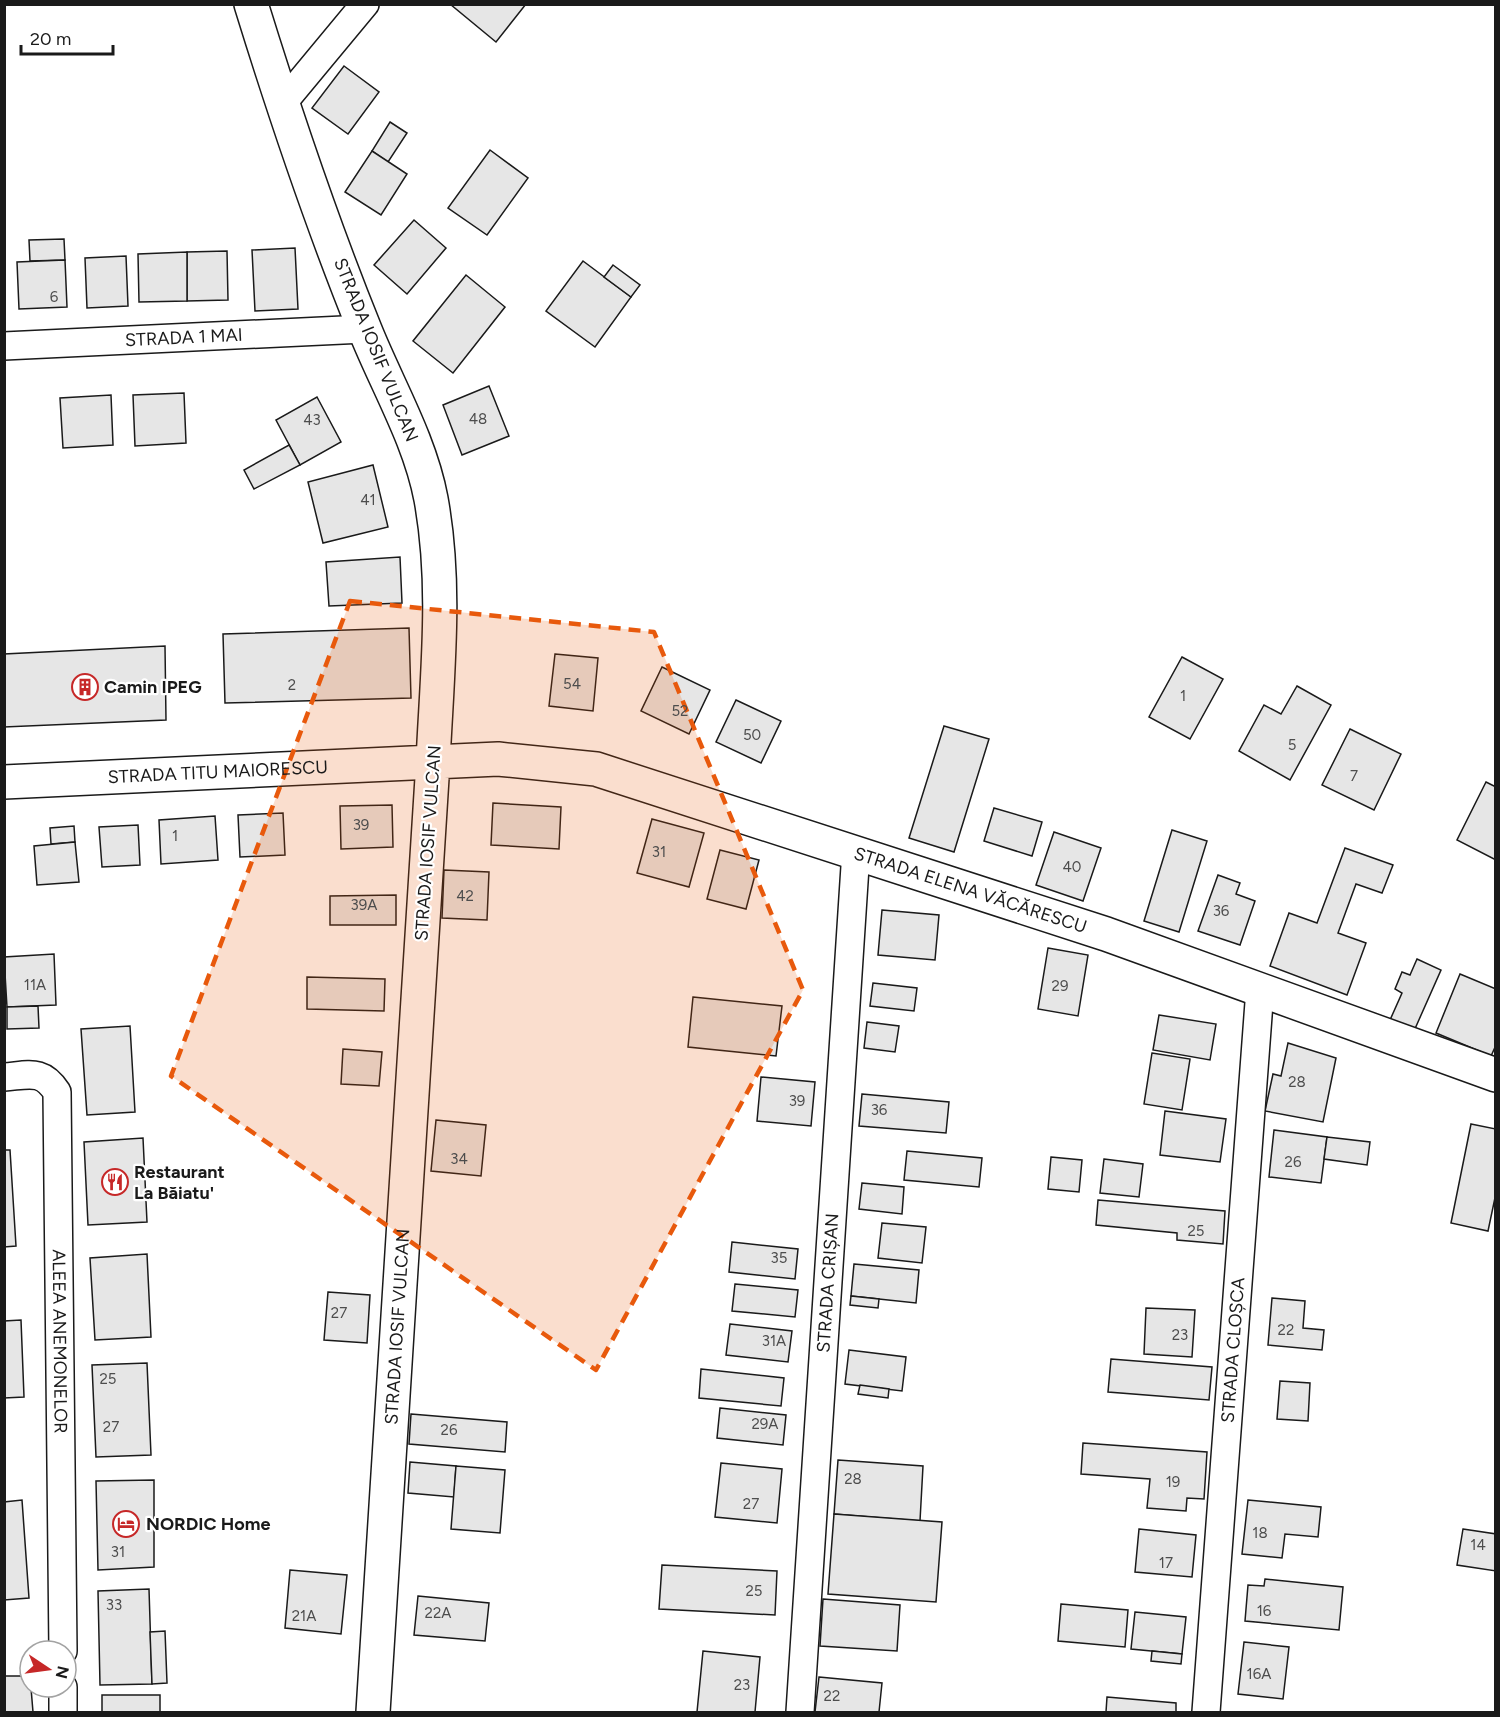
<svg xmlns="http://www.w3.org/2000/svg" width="1500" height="1717" font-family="Figtree,sans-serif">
  <rect width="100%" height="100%" fill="#fff"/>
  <g fill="#e6e6e6" stroke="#1a1a1a" stroke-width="1.5">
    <path d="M450 4H526L496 42Z"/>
    <path d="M344 66 379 92 348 134 312 108Z"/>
    <path d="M390 122 407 133 388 162 372 151Z"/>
    <path d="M490 150 528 178 487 235 448 208Z"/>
    <path d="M372 151 407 174 381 215 345 192Z"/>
    <path d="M414 220 446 248 407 294 374 265Z"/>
    <path d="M64 239 65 260 30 261 29 240Z"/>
    <path d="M295 248 298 309 255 311 252 250Z"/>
    <path d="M227 251 228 300 187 301V252Z"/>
    <path d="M187 252V301L139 302 138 254Z"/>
    <path d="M126 256 128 306 87 308 85 258Z"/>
    <path d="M65 260 67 307 19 309 17 262Z"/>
    <path d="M583 261 631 297 595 347 546 311Z"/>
    <path d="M613 265 640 285 631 297 604 277Z"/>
    <path d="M466 275 505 307 453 373 413 341Z"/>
    <path d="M489 386 509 436 462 455 443 405Z"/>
    <path d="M184 393 186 443 135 446 133 395Z"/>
    <path d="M111 395 113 445 63 448 60 398Z"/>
    <path d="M317 397 341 442 300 465 276 420Z"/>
    <path d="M289 445 300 465 254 489 244 470Z"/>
    <path d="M373 465 388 527 323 543 308 482Z"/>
    <path d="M400 557 402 603 329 606 326 562Z"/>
    <path d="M409 628 411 698 225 703 223 634Z"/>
    <path d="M165 646 166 720 4 727V654Z"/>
    <path d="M555 654 598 658 593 711 549 706Z"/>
    <path d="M1182 657 1223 679 1190 739 1149 717Z"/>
    <path d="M662 667 710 690 689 734 641 711Z"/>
    <path d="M1297 686 1331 705 1290 780 1239 751 1264 705 1281 714Z"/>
    <path d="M736 700 781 721 761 763 716 742Z"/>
    <path d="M944 726 989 739 954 852 909 838Z"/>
    <path d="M1350 729 1401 754 1374 810 1322 785Z"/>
    <path d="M1486 782 1496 787V860L1457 840Z"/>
    <path d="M493 803 561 807 559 849 491 845Z"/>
    <path d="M392 805 393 847 341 849 340 806Z"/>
    <path d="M994 808 1042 822 1032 856 984 841Z"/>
    <path d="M283 813 285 855 240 857 238 815Z"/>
    <path d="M215 816 218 860 161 864 159 820Z"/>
    <path d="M652 819 704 833 689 887 637 873Z"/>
    <path d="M138 825 140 865 102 867 99 827Z"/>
    <path d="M74 826 75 842 51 844 50 828Z"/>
    <path d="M1172 830 1207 841 1179 932 1144 921Z"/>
    <path d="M1054 832 1101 848 1083 901 1036 885Z"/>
    <path d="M75 842 79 882 37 885 34 846Z"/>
    <path d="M1345 848 1393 865 1382 893 1356 884 1338 933 1366 943 1347 995 1270 966 1289 913 1317 923Z"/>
    <path d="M720 850 759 860 746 909 707 899Z"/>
    <path d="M444 870 489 872 487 920 442 918Z"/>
    <path d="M1218 875 1240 883 1236 894 1255 901 1240 945 1198 931Z"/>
    <path d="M396 895V925H330V896Z"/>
    <path d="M882 910 939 915 935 960 878 955Z"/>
    <path d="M1048 948 1088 955 1078 1016 1038 1009Z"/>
    <path d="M54 954 56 1005 7 1007 4 957Z"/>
    <path d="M1417 959 1441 970 1414 1031 1390 1020 1402 993 1395 989 1402 972 1410 975Z"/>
    <path d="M1460 974 1496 989V1045L1491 1056 1436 1033Z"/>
    <path d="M307 977 385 979 384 1011 307 1009Z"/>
    <path d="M873 983 917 988 914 1011 870 1006Z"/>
    <path d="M693 997 782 1006 776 1056 688 1047Z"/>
    <path d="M38 1006 39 1028 7 1029V1007Z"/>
    <path d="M1159 1015 1216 1024 1210 1060 1153 1050Z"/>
    <path d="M867 1022 899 1026 895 1052 864 1048Z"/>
    <path d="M130 1026 135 1112 87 1115 81 1029Z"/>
    <path d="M1288 1043 1336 1058 1323 1122 1265 1111 1273 1074 1281 1076Z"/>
    <path d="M343 1049 382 1052 379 1086 341 1084Z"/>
    <path d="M1152 1053 1190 1059 1182 1110 1144 1104Z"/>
    <path d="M761 1077 815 1082 811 1126 757 1121Z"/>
    <path d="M862 1094 949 1102 946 1133 859 1126Z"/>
    <path d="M1165 1111 1226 1119 1220 1162 1160 1155Z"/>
    <path d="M436 1120 486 1125 481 1176 431 1171Z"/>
    <path d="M1471 1124 1496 1129V1193L1488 1231 1451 1223Z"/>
    <path d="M1274 1130 1327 1137 1321 1183 1269 1177Z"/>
    <path d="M1327 1137 1370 1142 1367 1165 1324 1159Z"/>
    <path d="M143 1138 147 1222 88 1225 84 1142Z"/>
    <path d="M4 1150H10L16 1246 4 1247Z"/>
    <path d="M907 1151 982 1158 979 1187 904 1180Z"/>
    <path d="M1051 1157 1082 1160 1079 1192 1048 1189Z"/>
    <path d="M1104 1159 1143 1164 1139 1197 1100 1193Z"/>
    <path d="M862 1183 904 1187 902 1214 859 1209Z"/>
    <path d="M1098 1200 1225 1211 1223 1244 1177 1240V1233L1096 1225Z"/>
    <path d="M882 1223 926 1227 922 1263 878 1258Z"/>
    <path d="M732 1242 798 1249 795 1279 729 1272Z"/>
    <path d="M147 1254 151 1337 95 1340 90 1258Z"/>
    <path d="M854 1264 919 1270 916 1303 851 1296Z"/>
    <path d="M735 1284 798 1290 795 1317 732 1311Z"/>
    <path d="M328 1292 370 1295 367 1343 324 1340Z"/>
    <path d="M851 1296 879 1299 878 1308 850 1305Z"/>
    <path d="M1272 1298 1305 1301 1303 1328 1324 1330 1322 1350 1268 1345Z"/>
    <path d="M1146 1308 1195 1310 1192 1357 1144 1354Z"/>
    <path d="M21 1320 24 1397 4 1398V1321Z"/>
    <path d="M730 1324 792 1331 788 1362 726 1355Z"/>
    <path d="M849 1350 906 1357 902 1391 845 1384Z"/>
    <path d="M1111 1359 1212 1367 1209 1400 1108 1392Z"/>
    <path d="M147 1363 151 1455 96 1457 92 1365Z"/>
    <path d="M701 1369 784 1378 781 1406 699 1398Z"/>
    <path d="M1280 1381 1310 1383 1308 1421 1277 1419Z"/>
    <path d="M860 1385 889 1389 888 1398 858 1394Z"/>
    <path d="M720 1408 786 1415 783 1445 717 1438Z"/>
    <path d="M411 1414 507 1422 505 1452 409 1444Z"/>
    <path d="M1083 1443 1207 1452 1204 1499 1187 1498 1186 1511 1147 1508 1150 1479 1081 1474Z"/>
    <path d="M838 1460 923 1466 920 1521 834 1514Z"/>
    <path d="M410 1462 456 1466 454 1497 408 1493Z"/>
    <path d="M721 1463 782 1469 777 1523 715 1517Z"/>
    <path d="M456 1466 505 1470 500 1533 451 1529Z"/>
    <path d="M154 1480V1567L98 1570 96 1481Z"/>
    <path d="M22 1500 29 1598 4 1600V1502Z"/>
    <path d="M1248 1500 1321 1507 1318 1537 1285 1534 1282 1558 1242 1554Z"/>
    <path d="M834 1514 942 1522 936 1602 828 1594Z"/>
    <path d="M1139 1529 1196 1535 1192 1577 1135 1572Z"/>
    <path d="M1463 1529 1496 1534V1571L1457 1565Z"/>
    <path d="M662 1565 777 1571 775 1615 659 1609Z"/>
    <path d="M290 1570 347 1575 341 1634 285 1628Z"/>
    <path d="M1265 1579 1343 1587 1339 1630 1245 1621 1248 1585 1264 1586Z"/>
    <path d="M149 1589 152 1684 100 1685 98 1591Z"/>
    <path d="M418 1596 489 1603 485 1641 414 1635Z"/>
    <path d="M823 1599 900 1605 897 1651 820 1646Z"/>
    <path d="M1061 1604 1128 1610 1125 1647 1058 1641Z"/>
    <path d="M1135 1612 1186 1617 1182 1654 1131 1649Z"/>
    <path d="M165 1631 167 1683 152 1684 150 1632Z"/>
    <path d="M1244 1642 1289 1647 1283 1699 1238 1694Z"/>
    <path d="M703 1651 760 1657 755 1712H697Z"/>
    <path d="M1152 1651 1182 1654 1181 1664 1151 1661Z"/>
    <path d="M4 1676H30L33 1712H4Z"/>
    <path d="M819 1677 882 1683 879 1712H815Z"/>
    <rect x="102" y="1695" width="58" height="17"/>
    <path d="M1107 1697 1176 1703V1712H1106Z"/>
  </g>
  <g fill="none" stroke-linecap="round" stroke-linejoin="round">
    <defs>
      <g id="minor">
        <path d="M282 104 365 4"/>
        <path id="s1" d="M4 346 364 329"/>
        <path id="s2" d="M4 1077C30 1075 42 1069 57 1092L63 1651"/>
        <path d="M63 1687V1712"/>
        <path id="s3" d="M800 1712 856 851"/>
        <path id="s4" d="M1206 1712 1260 989"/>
      </g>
      <g id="tertiary">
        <path id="s5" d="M373 1712 433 762 498 759 596 769 1106 934 1496 1075"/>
      </g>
      <g id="secondary">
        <path id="s6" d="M4 782 433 762C437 674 447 586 431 499 420 440 387 385 365 330 322 224 285 114 251 4"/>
      </g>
    </defs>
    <use href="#minor" stroke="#1a1a1a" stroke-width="30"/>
    <use href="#tertiary" stroke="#1a1a1a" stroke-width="36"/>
    <use href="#secondary" stroke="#1a1a1a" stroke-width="36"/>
    <use href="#minor" stroke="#fff" stroke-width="27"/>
    <use href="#tertiary" stroke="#fff" stroke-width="33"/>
    <use href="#secondary" stroke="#fff" stroke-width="33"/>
  </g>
  <path fill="#e8590c" fill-opacity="0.2" stroke="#e8590c" stroke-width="4.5" stroke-dasharray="12 8" stroke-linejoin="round" d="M350 601 654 632 803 990 596 1370 171 1076Z"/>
  <defs>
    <symbol id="building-ring" viewBox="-11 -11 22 22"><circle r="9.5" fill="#fff" stroke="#c62828" stroke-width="1.5"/><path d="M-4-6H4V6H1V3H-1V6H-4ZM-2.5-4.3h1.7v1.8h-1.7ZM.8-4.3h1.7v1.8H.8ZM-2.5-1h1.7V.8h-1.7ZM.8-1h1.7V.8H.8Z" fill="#c62828"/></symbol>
    <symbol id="restaurant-ring" viewBox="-11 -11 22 22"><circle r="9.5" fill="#fff" stroke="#c62828" stroke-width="1.5"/><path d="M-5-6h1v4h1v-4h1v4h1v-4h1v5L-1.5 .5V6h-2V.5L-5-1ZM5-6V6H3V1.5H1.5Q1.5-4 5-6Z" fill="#c62828"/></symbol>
    <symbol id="hotel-ring" viewBox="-11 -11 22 22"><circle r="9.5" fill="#fff" stroke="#c62828" stroke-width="1.5"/><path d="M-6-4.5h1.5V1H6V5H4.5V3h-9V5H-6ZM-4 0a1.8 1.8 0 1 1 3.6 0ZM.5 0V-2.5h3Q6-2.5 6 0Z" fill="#c62828"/></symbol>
  </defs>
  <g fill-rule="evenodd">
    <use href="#building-ring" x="70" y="672" width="30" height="30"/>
    <use href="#restaurant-ring" x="100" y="1167" width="30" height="30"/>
    <use href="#hotel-ring" x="111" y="1509" width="30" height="30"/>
  </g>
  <g text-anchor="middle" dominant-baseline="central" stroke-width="4.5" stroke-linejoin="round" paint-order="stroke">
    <g font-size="15" fill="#4d4d4d">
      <text x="54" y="297">6</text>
      <text x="478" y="419">48</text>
      <text x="312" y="420">43</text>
      <text x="368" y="500">41</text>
      <text x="572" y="684">54</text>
      <text x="292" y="685">2</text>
      <text x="1183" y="696">1</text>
      <text x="680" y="711">52</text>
      <text x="752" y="735">50</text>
      <text x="1292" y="745">5</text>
      <text x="1354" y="776">7</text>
      <text x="361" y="825">39</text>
      <text x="175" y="836">1</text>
      <text x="659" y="852">31</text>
      <text x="1072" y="867">40</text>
      <text x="465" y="896">42</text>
      <text x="364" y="905">39A</text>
      <text x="1221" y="911">36</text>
      <text x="35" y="985">11A</text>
      <text x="1060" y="986">29</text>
      <text x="1297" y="1082">28</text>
      <text x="797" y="1101">39</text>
      <text x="879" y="1110">36</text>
      <text x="459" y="1159">34</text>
      <text x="1293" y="1162">26</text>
      <text x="1196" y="1231">25</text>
      <text x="779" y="1258">35</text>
      <text x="339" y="1313">27</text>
      <text x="1286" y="1330">22</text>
      <text x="1180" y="1335">23</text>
      <text x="774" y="1341">31A</text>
      <text x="108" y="1379">25</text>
      <text x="765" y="1424">29A</text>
      <text x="111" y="1427">27</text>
      <text x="449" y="1430">26</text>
      <text x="853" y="1479">28</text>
      <text x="1173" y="1482">19</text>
      <text x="751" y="1504">27</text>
      <text x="1260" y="1533">18</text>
      <text x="1478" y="1545">14</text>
      <text x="118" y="1552">31</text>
      <text x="1166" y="1563">17</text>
      <text x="754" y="1591">25</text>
      <text x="114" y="1605">33</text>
      <text x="1264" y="1611">16</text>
      <text x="438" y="1613">22A</text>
      <text x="304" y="1616">21A</text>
      <text x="1259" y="1674">16A</text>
      <text x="742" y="1685">23</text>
      <text x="832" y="1696">22</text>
    </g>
    <g font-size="18" fill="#1a1a1a" stroke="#fff">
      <text stroke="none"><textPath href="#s1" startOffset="180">STRADA 1 MAI</textPath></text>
      <text transform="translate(376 350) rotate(68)">STRADA IOSIF VULCAN</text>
      <text stroke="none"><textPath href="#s6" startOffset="214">STRADA TITU MAIORESCU</textPath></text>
      <text transform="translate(428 843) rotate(-86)">STRADA IOSIF VULCAN</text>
      <text stroke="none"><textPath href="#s5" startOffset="1509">STRADA ELENA VĂCĂRESCU</textPath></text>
      <text stroke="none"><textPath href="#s3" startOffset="430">STRADA CRIȘAN</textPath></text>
      <text stroke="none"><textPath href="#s5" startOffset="386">STRADA IOSIF VULCAN</textPath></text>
      <text stroke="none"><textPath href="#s2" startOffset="309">ALEEA ANEMONELOR</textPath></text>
      <text stroke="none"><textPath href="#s4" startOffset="363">STRADA CLOȘCA</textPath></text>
    </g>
    <g font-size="18" font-weight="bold" fill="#1a1a1a" stroke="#fff" text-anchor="start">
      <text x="104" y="687">Camin IPEG</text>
      <text x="134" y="1172">Restaurant<tspan x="134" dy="21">La Băiatu'</tspan></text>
      <text x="146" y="1524">NORDIC Home</text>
    </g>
  </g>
  <rect width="1500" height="1717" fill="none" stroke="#1a1a1a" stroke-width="12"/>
  <g transform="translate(48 1669) rotate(103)"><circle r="28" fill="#ffffff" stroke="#a3a3a3" stroke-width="1.5"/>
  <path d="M0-4.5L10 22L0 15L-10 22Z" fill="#c62828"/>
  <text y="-9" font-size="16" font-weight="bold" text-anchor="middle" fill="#1a1a1a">N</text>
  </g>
  <path d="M21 45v9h92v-9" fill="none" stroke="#1a1a1a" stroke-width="3"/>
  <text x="30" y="45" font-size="18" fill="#1a1a1a" stroke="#ffffff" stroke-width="4.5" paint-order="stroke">20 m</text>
</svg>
